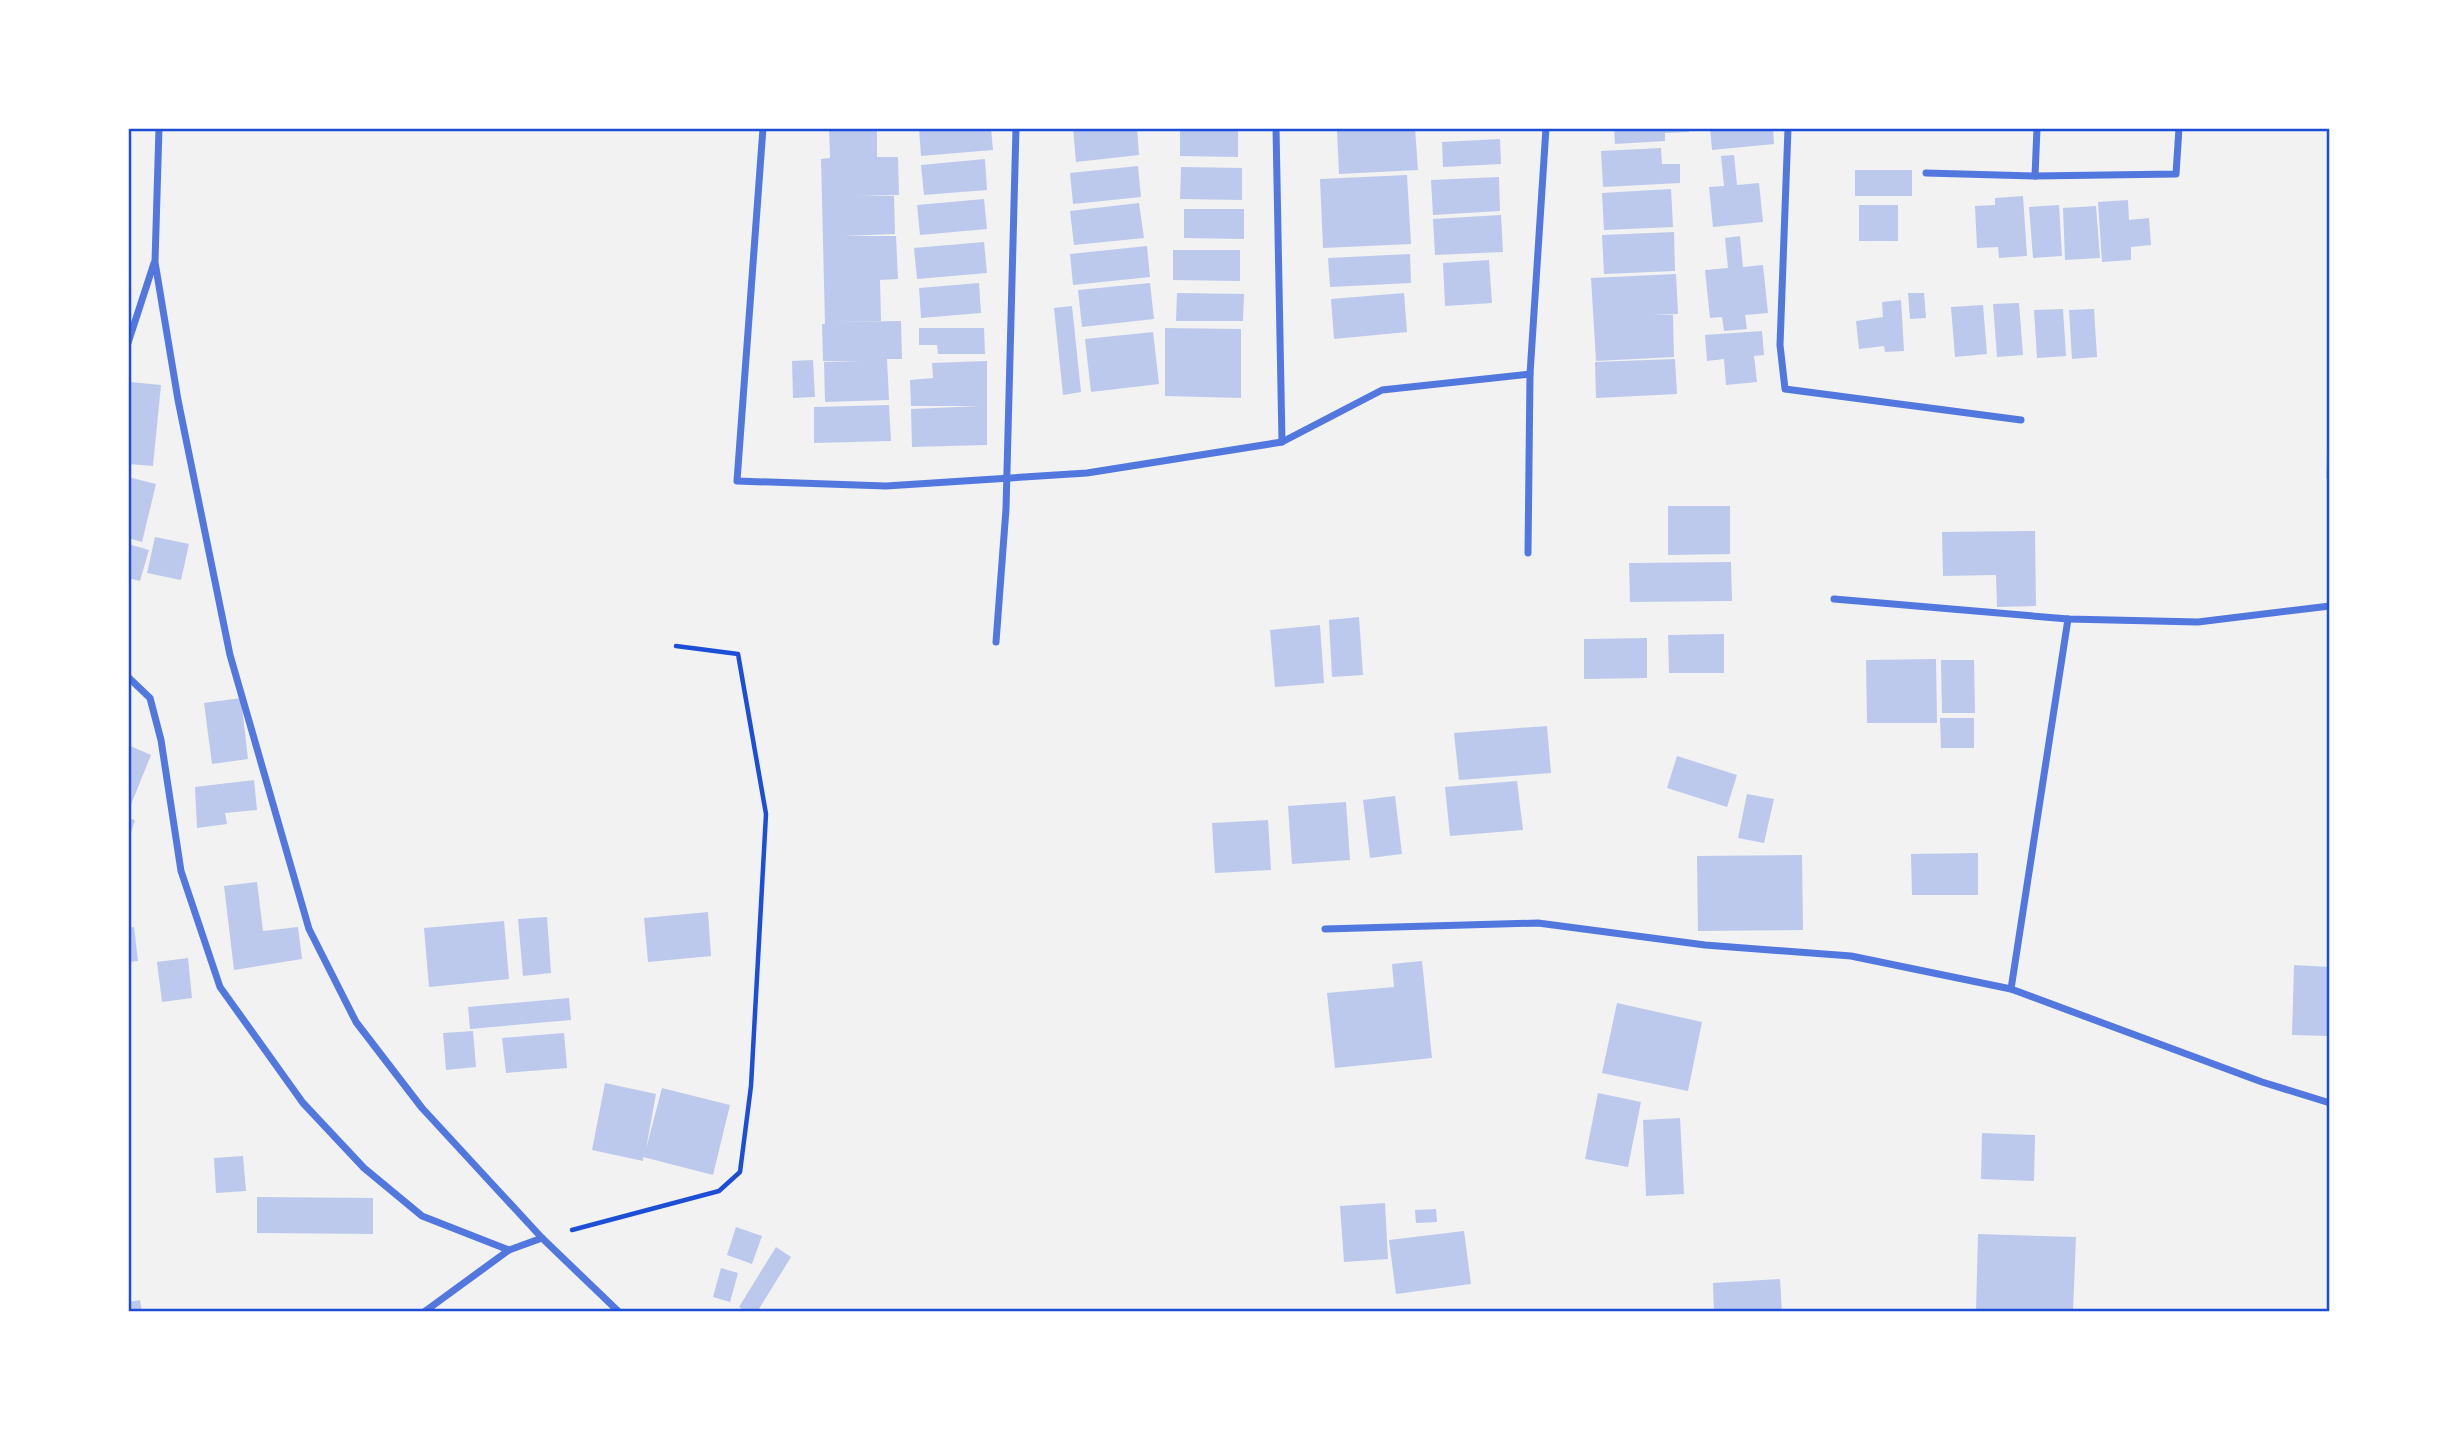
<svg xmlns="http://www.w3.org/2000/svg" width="2458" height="1440" font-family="'Varela Round',sans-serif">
  <rect width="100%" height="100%" fill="#f2f2f2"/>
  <g fill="#bdc9ec">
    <path d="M829 128H877V157H898L899 195 858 196H894L895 234 844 236H896L898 279 880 280 881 321 831 322 901 321 902 359H887L889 400 825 402 824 362 860 361H823L822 324H825L821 159 830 158Z"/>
    <path d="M919 128H991L993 150 921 156Z"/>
    <path d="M1073 128H1137L1139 155 1076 162Z"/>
    <path d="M1180 128 1238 129V157L1180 156Z"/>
    <path d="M1399 128H1415L1418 170 1339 174 1337 131Z"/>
    <path d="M1614 128H1689V132L1665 133V141L1615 144Z"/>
    <path d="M1710 128H1773L1774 144 1712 150Z"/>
    <path d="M1500 139 1501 164 1443 167 1442 142Z"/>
    <path d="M1661 148 1662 164H1680V183L1603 187 1601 151Z"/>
    <path d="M1734 155 1737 185 1759 183 1763 222 1713 227 1709 187 1724 186 1721 156Z"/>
    <path d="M985 159 987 190 924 195 921 165Z"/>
    <path d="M1138 166 1141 197 1073 204 1070 173Z"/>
    <path d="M1181 167 1242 168V200L1180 199Z"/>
    <rect x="1855" y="170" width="57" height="26"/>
    <path d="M1407 175 1411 244 1323 248 1320 179Z"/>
    <path d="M1499 177 1500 211 1433 215 1431 180Z"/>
    <path d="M1671 189 1673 227 1604 230 1602 193Z"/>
    <path d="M2023 196 2027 256 1999 258 1998 247 1977 248 1975 206 1995 205V198Z"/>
    <path d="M984 199 987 229 920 235 917 205Z"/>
    <path d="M2128 200 2129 220 2149 218 2151 245 2131 247V260L2102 262 2098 202Z"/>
    <path d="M1139 203 1144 238 1074 245 1070 211Z"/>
    <rect x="1859" y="205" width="39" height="36"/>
    <path d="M2059 205 2062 256 2033 258 2029 207Z"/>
    <path d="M2096 206 2100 258 2065 260 2063 208Z"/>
    <path d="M1184 209H1244V239L1184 238Z"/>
    <path d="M1501 215 1503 252 1435 255 1433 219Z"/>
    <path d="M1674 232 1675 271 1604 274 1602 235Z"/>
    <path d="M1740 236 1743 267 1763 265 1768 313 1745 315 1747 329 1724 331 1722 317 1710 318 1705 270 1728 268 1725 238Z"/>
    <path d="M984 242 987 273 917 279 914 248Z"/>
    <path d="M1147 246 1150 277 1073 285 1070 254Z"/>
    <path d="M1173 250H1240V281L1173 280Z"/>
    <path d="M1410 254 1411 283 1330 287 1328 258Z"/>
    <path d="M1489 260 1492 303 1445 306 1443 263Z"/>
    <path d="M1676 274 1678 314 1652 315H1673L1674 357 1596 361 1591 278Z"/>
    <path d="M979 283 981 313 921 318 919 288Z"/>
    <path d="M1150 283 1154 319 1082 327 1078 290Z"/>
    <path d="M1177 293 1244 294 1243 321H1176Z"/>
    <path d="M1404 293 1407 332 1334 339 1331 299Z"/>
    <path d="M1908 293H1924L1926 318 1910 319Z"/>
    <path d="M1901 300 1904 351 1885 352 1884 346 1859 349 1856 321 1883 317 1882 302Z"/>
    <path d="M2019 303 2023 355 1997 357 1993 304Z"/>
    <path d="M1983 305 1987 354 1955 357 1951 307Z"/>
    <path d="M1072 306 1081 392 1063 395 1054 308Z"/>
    <path d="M2063 309 2066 356 2037 358 2034 310Z"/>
    <path d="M2094 309 2097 357 2072 359 2069 310Z"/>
    <path d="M919 328H984L985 354H938L937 345H919Z"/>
    <path d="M1165 328 1241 329V398L1165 396Z"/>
    <path d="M1762 331 1764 355 1754 356 1757 382 1726 385 1724 359 1707 361 1705 335Z"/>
    <path d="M1153 332 1159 384 1091 392 1085 339Z"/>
    <path d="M1675 359 1677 394 1596 398 1595 362Z"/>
    <path d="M813 360 815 397 793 398 792 361Z"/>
    <path d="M987 361V445L912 447 911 409 980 406H911L910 380 933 378 932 363Z"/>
    <path d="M130 382 161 385 153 466 128 464Z"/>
    <path d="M889 405 891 441 814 443V407Z"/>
    <path d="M2328 422H2330V479H2326Z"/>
    <path d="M128 477 156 484 142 542 128 538Z"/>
    <path d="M1668 506H1730V554L1668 555Z"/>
    <path d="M2035 531 2036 606 1997 607 1996 575 1943 576 1942 532Z"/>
    <path d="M155 537 189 544 181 580 147 573Z"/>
    <path d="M128 544 149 550 140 581 128 578Z"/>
    <path d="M1731 562 1732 601 1630 602 1629 563Z"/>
    <path d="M1359 617 1363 675 1332 677 1329 620Z"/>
    <path d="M1320 625 1324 683 1275 687 1270 630Z"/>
    <path d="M1724 634V673H1669L1668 635Z"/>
    <path d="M1647 638V678L1584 679V639Z"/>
    <path d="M1936 659 1937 723H1867L1866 660Z"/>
    <path d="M1941 660H1974L1975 713H1942Z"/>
    <path d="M241 698 248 759 212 764 204 703Z"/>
    <path d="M1940 718H1974V748H1941Z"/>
    <path d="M1547 726 1551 773 1459 780 1454 733Z"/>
    <path d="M128 745 151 755 128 812Z"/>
    <path d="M1677 756 1737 775 1727 807 1667 788Z"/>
    <path d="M254 780 257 810 225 813 227 824 197 828 195 787Z"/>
    <path d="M1517 781 1523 830 1450 836 1445 787Z"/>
    <path d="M1747 794 1774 799 1764 843 1738 838Z"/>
    <path d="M1395 796 1402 854 1370 858 1363 800Z"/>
    <path d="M1346 802 1350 860 1292 864 1288 806Z"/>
    <path d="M128 818 135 820 128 842Z"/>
    <path d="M1268 820 1271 870 1215 873 1212 823Z"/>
    <path d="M1978 853V895H1912L1911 854Z"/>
    <path d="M1802 855 1803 930 1698 931 1697 856Z"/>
    <path d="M257 882 263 931 298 927 302 959 234 970 224 886Z"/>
    <path d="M708 912 711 956 648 962 644 918Z"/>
    <path d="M547 917 551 973 523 976 518 919Z"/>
    <path d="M504 921 509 979 429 987 424 928Z"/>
    <path d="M134 927 138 961 128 962V928Z"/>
    <path d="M188 958 192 998 162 1002 157 962Z"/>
    <path d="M1422 961 1432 1058 1335 1068 1327 993 1394 987 1392 964Z"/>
    <path d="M2294 965 2330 967V1036L2292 1035Z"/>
    <path d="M569 998 571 1020 470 1029 468 1007Z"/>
    <path d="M1617 1003 1702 1022 1688 1091 1602 1073Z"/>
    <path d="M473 1031 476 1067 446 1070 443 1033Z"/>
    <path d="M564 1033 567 1068 506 1073 502 1038Z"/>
    <path d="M605 1083 656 1094 646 1149 662 1088 730 1105 713 1175 643 1157V1161L592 1150Z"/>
    <path d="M1598 1093 1641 1102 1628 1167 1585 1159Z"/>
    <path d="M1680 1118 1684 1194 1646 1196 1643 1120Z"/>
    <path d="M1982 1133 2035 1135 2034 1181 1981 1179Z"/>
    <path d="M243 1156 246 1191 216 1193 214 1158Z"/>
    <path d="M257 1197 373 1198V1234L257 1233Z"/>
    <path d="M1385 1203 1388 1259 1344 1262 1340 1206Z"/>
    <path d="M1436 1209 1437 1222 1416 1223 1415 1210Z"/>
    <path d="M736 1227 762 1236 752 1264 727 1255Z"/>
    <path d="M1464 1231 1471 1284 1396 1294 1389 1240Z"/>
    <path d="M1978 1234 2076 1237 2073 1312H1976Z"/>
    <path d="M776 1247 791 1257 757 1312H747L739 1307Z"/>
    <path d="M721 1268 738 1273 730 1302 713 1297Z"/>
    <path d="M1780 1279 1782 1312H1714L1713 1283Z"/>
    <path d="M140 1300 142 1312H128V1302Z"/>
  </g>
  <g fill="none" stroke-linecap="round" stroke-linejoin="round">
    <path stroke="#1d4ed8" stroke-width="4.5" d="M572 1230 719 1191 740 1172 751 1086 766 814 738 654 676 646"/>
    <g stroke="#5277de" stroke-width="7">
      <path d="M159 128 155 262 178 400 230 655 309 929 356 1022 422 1108 542 1238 619 1312"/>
      <path d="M763 128 737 481 886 486 1087 473 1282 442 1382 390 1530 374"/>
      <path d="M1276 128 1282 442"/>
      <path d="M1788 128 1780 345 1785 389 2021 420"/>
      <path d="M1926 173 2035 176 2176 174 2179 128"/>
      <path d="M2035 176 2037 128"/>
      <path d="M128 343 154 263"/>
      <path d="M1528 553 1530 374 1546 128"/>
      <path d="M1834 599 2068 619 2198 622 2330 606"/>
      <path d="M996 642 1006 509 1016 128"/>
      <path d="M128 677 150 698 161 740 181 871 220 987 303 1103 364 1168 422 1216 509 1250"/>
      <path d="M1325 929 1538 923 1705 945 1851 956 2011 989 2262 1082 2330 1103"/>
      <path d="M2011 989 2068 619"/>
      <path d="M424 1312 509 1250 542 1238"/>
    </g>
  </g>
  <rect width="2458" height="1440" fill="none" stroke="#ffffff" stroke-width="259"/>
  <rect x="130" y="130" width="2198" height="1180" fill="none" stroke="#1d4ed8" stroke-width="2.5"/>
</svg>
